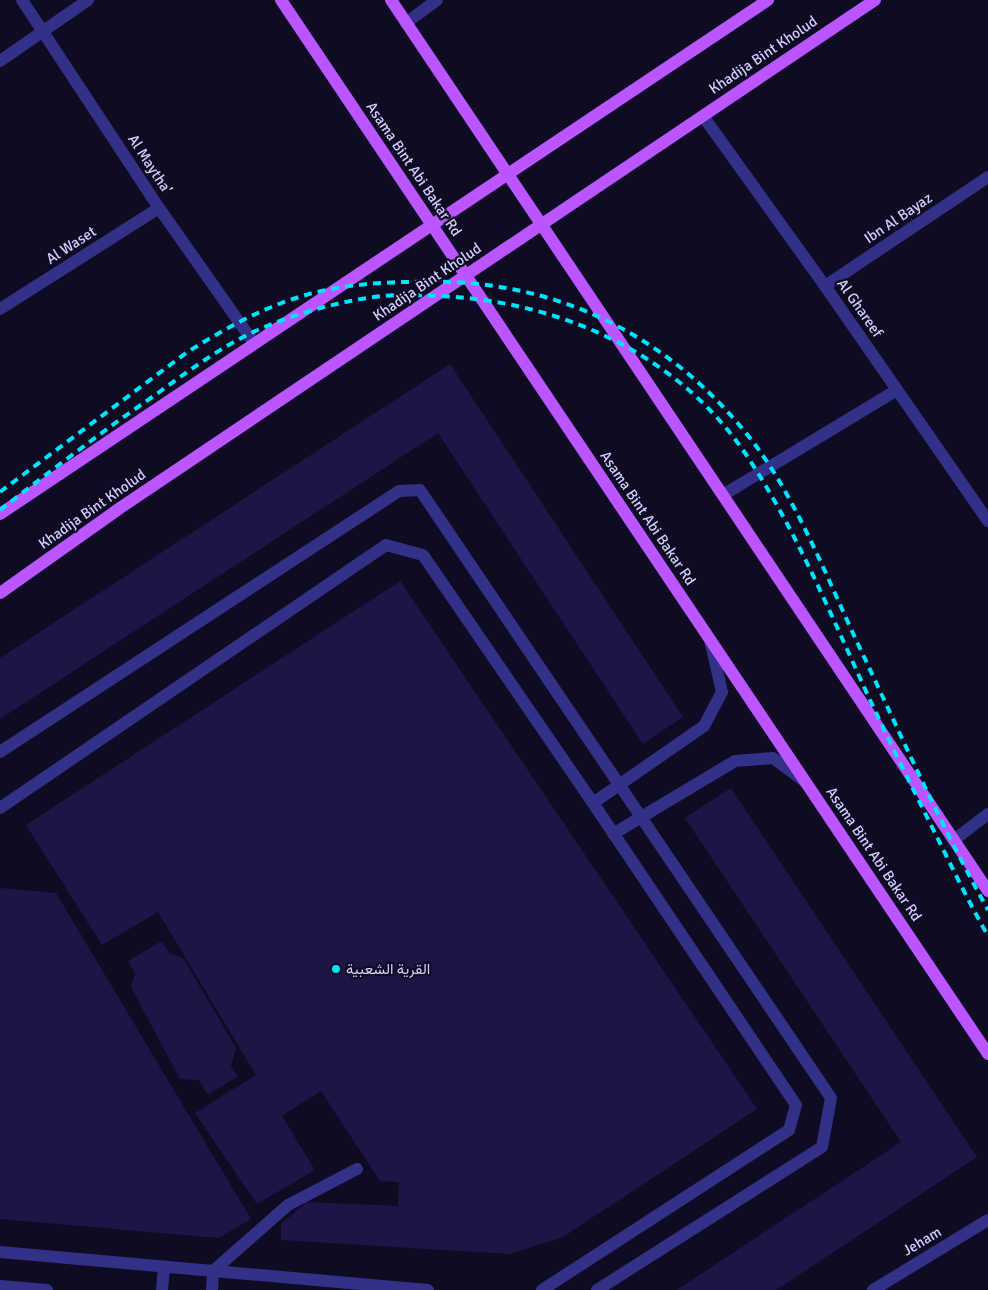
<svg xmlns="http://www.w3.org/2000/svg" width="988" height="1290" font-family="Signika,Vazirmatn,sans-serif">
  <rect width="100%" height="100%" fill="#0f0b23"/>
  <g fill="#1e1546">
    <path d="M450 364 683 717 643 744 438 433 0 719V658Z"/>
    <path d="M400 581 757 1109 563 1237 510 1254 281 1240V1224L307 1202 398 1206 399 1182 380 1181 321 1091 282 1116 315 1170 257 1204 195 1113 256 1075 158 912 102 945 26 825Z"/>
    <path d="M731 788 977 1157 776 1290H677L901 1142 685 818Z"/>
    <path d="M0 888 56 893 251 1219 219 1238 0 1219Z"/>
    <path d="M162 941 169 953 183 958 236 1048 231 1066 238 1076 208 1095 199 1080 180 1079 131 987 135 973 128 961Z"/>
  </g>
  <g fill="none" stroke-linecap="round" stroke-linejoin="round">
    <g stroke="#333187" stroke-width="12">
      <path d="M22 0 159 208 254 343"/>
      <path d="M406 23 437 0"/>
      <path d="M0 61 88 0"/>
      <path d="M703 116 825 286 988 521"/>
      <path d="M825 286 988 177"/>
      <path d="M0 309 159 208"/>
      <path d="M723 495 897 390"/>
      <path d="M0 752 399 491 420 490 831 1098 822 1147 597 1290"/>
      <path d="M593 803 704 726 722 692 710 640"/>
      <path d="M0 808 386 545 423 555 593 803 796 1105 789 1130 542 1290"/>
      <path d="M613 834 735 761 773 758 804 781"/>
      <path d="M954 840 988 814"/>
      <path d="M0 1252 428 1290"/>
      <path d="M0 1286 47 1290"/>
      <path d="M162 1290 164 1267"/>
      <path d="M212 1290 213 1271 288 1205 357 1169"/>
      <path d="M873 1290 988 1220"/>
    </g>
    <g stroke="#b5f" stroke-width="12">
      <path d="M281 0 988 1054"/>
      <path d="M391 0 988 891"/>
      <path d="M0 514 768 0"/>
      <path d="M0 593 120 508 875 0"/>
    </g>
    <g stroke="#00e5f9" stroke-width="4" stroke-dasharray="8 6" stroke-linecap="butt">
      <path d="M0 492 186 353C224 329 263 307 306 295 349 282 406 281 451 282 572 287 675 343 750 438 795 495 827 578 858 644 900 733 940 824 988 910"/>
      <path d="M0 510C52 470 104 430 158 393 194 367 230 340 272 324 305 311 339 302 374 297 394 294 416 295 437 296 556 300 676 352 745 453 792 523 825 601 860 678 882 727 906 775 930 823 949 861 967 899 988 936"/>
    </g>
  </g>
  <circle fill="#00e5f9" stroke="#0f0b23" stroke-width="2" cx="336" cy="969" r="5"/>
  <g text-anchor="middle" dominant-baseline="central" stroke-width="4.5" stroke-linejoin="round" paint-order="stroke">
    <g font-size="15" fill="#d2ceff" stroke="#0f0b23">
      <text transform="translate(763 55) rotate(-34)">Khadija Bint Kholud</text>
      <text transform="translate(150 164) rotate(57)">Al Maytha'</text>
      <text transform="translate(414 169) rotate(56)">Asama Bint Abi Bakar Rd</text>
      <text transform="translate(898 218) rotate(-34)">Ibn Al Bayaz</text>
      <text transform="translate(71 245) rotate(-33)">Al Waset</text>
      <text transform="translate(427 282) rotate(-34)">Khadija Bint Kholud</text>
      <text transform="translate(860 308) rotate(55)">Al Ghareef</text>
      <text transform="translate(92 509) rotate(-35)">Khadija Bint Kholud</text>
      <text transform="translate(648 518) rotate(56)">Asama Bint Abi Bakar Rd</text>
      <text transform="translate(874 854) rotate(56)">Asama Bint Abi Bakar Rd</text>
      <text transform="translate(922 1241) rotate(-31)">Jeham</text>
    </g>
    <g font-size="15" fill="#d2ceff" stroke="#0f0b23" text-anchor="start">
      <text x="346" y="969">القرية الشعبية</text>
    </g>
  </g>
</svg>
